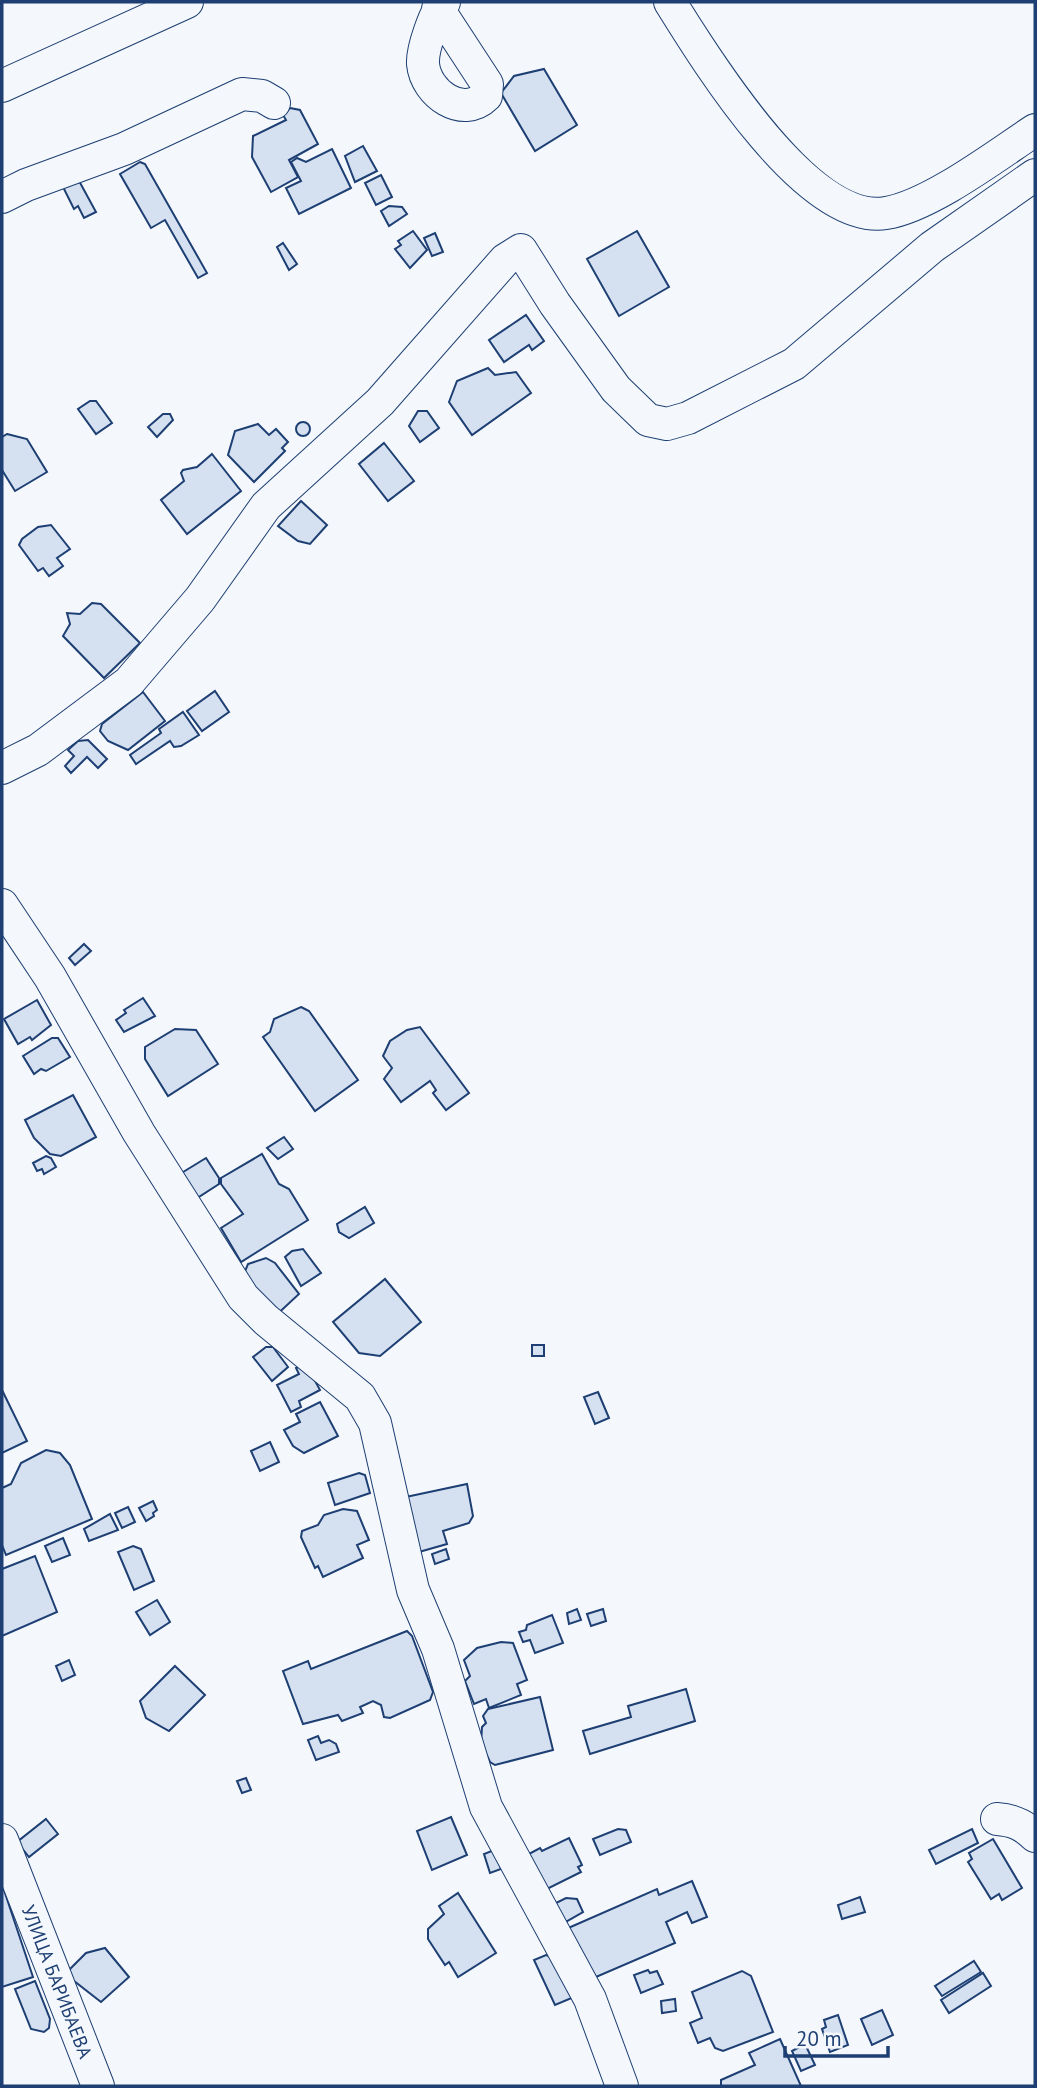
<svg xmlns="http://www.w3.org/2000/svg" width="1037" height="2088" font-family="'PT Sans',sans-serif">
  <rect width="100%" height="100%" fill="#f4f7fb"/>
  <g fill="#d5e0f0" stroke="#1d3f73" stroke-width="2">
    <path d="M544 69 577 125 535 151 501 93 514 76Z"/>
    <path d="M290 108 300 110 318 144 289 160 298 177 271 192 252 157 253 136 286 120 283 115Z"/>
    <path d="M363 146 377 171 355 182 345 156Z"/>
    <path d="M332 149 351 188 299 214 286 188 301 181 291 162 297 158 306 162Z"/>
    <path d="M140 162 145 164 207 273 198 278 165 220 151 228 120 174Z"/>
    <path d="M381 175 392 197 376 205 365 183Z"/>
    <path d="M78 179 96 212 84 218 78 206 74 209 63 187Z"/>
    <path d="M389 206 402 207 407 214 389 226 381 211Z"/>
    <path d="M413 231 427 250 410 268 395 249 401 245 398 241Z"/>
    <path d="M637 231 669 287 619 316 587 259Z"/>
    <path d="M435 233 443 252 432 256 424 238Z"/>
    <path d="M283 243 297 264 289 270 277 247Z"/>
    <path d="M526 315 544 341 532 350 529 345 504 362 489 340Z"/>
    <path d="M488 368 495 375 516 372 531 393 472 435 449 402 457 381Z"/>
    <path d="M90 401H96L112 423 96 434 78 409Z"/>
    <path d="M418 411H427L439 428 420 442 409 426Z"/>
    <path d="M163 414H170L173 420 157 437 148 427Z"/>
    <circle cx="303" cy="429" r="7"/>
    <path d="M258 424 269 435 276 429 288 442 282 448 285 451 254 482 228 455 235 431Z"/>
    <path d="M7 434 27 439 47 472 15 491 2 470V437Z"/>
    <path d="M384 443 414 481 388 501 359 464Z"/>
    <path d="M212 454 241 491 187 534 161 500 184 481 181 473 183 470 197 467Z"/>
    <path d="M301 501 327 525 310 544 298 541 278 526Z"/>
    <path d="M51 525 70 549 57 558 63 566 49 576 43 568 38 571 19 545 22 539 38 527Z"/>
    <path d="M92 603 101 604 140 643 104 678 63 636 70 624 67 613 80 614Z"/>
    <path d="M215 691 229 712 202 731 187 711Z"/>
    <path d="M143 692 165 721 128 750 108 741 100 731 102 724Z"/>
    <path d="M183 712 199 735 181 746 174 747 170 741 136 764 130 755 161 733 159 729Z"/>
    <path d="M88 740 107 759 98 768 87 757 71 773 65 766 74 756 68 750 78 741Z"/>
    <path d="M84 944 91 951 75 965 69 958Z"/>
    <path d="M143 998 155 1016 124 1032 116 1020 126 1013 124 1010Z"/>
    <path d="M37 1000 51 1025 32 1040 30 1037 18 1044 4 1019Z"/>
    <path d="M301 1007 309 1011 358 1080 315 1111 263 1037 270 1032 274 1019Z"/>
    <path d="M420 1027 469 1093 446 1110 433 1093 436 1090 430 1081 401 1102 384 1079 392 1068 383 1056 390 1041 407 1030Z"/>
    <path d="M175 1029 196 1030 218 1064 168 1096 145 1059V1047Z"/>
    <path d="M52 1038H58L70 1057 46 1071 41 1069 34 1074 23 1056Z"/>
    <path d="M73 1095 96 1137 61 1156 50 1154 34 1138 25 1120Z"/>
    <path d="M284 1137 293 1149 278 1159 267 1148Z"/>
    <path d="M262 1154 279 1184 289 1189 308 1220 241 1262 221 1228 243 1214 221 1184V1178Z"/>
    <path d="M46 1156 51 1158 56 1167 44 1174 42 1169 37 1171 33 1163Z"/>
    <path d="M206 1158 219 1178V1184L191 1202 175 1177Z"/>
    <path d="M365 1207 374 1223 349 1238 339 1232 337 1224Z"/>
    <path d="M303 1249 321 1273 301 1286 285 1257 292 1251Z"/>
    <path d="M266 1258 275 1263 299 1294 271 1320 241 1281 248 1264Z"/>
    <path d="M385 1279 421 1322 380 1356 359 1353 333 1322Z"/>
    <rect x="532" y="1345" width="12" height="11"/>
    <path d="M266 1347H273L288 1367 272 1381 253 1357Z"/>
    <path d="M303 1365 308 1368 320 1390 299 1401 301 1407 291 1412 277 1385 299 1374 296 1368Z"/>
    <path d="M2 1390 27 1441 2 1453Z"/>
    <path d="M598 1392 609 1418 595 1424 584 1397Z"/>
    <path d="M320 1402 338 1436 304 1453 293 1446 284 1430 300 1422 296 1414Z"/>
    <path d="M270 1442 279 1462 260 1471 251 1451Z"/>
    <path d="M46 1450 60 1453 70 1465 92 1519 6 1555 2 1545V1488L11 1484 21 1463Z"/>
    <path d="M359 1473 365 1475 370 1493 335 1505 328 1483Z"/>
    <path d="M467 1484 473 1516 469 1523 443 1531 447 1544 412 1554 401 1498Z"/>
    <path d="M153 1501 157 1510 153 1513 154 1516 146 1521 139 1508Z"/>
    <path d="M128 1507 135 1522 122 1528 115 1513Z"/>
    <path d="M343 1509 357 1511 369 1540 357 1545 363 1558 323 1577 318 1566 315 1568 301 1537 302 1531 318 1525 324 1515Z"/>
    <path d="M110 1514 118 1530 89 1541 84 1529Z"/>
    <path d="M63 1538 70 1555 52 1562 45 1546Z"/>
    <path d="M133 1546 141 1549 154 1581 134 1590 118 1552Z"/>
    <path d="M446 1549 449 1559 435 1564 432 1554Z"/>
    <path d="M35 1556 57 1612 2 1636V1569Z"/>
    <path d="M157 1600 170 1622 150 1635 136 1612Z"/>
    <path d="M577 1609 581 1620 569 1624 567 1613Z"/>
    <path d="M603 1609 606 1621 591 1626 587 1614Z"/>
    <path d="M552 1615 563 1643 535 1653 530 1640 523 1642 519 1632 526 1630 527 1625Z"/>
    <path d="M407 1631 412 1636 433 1692 430 1700 390 1718 384 1717 381 1705 373 1701 360 1707 363 1713 342 1721 338 1715 303 1724 283 1671 308 1661 311 1669Z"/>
    <path d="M501 1642 513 1643 527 1680 517 1684 521 1695 489 1708 486 1699 474 1704 465 1681 470 1676 464 1660 477 1648Z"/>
    <path d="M69 1660 75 1675 62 1681 56 1666Z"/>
    <path d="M175 1666 205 1695 169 1731 146 1718 140 1701Z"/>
    <path d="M686 1689 695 1721 590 1754 583 1731 631 1717 628 1706Z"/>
    <path d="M540 1697 553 1750 495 1765 490 1762 481 1743 482 1727 486 1723 483 1716 488 1709Z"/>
    <path d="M318 1736 321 1743 329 1740 336 1744 339 1752 316 1760 308 1740Z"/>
    <path d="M246 1778 251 1790 242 1793 237 1781Z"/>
    <path d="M451 1817 467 1855 432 1870 417 1831Z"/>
    <path d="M46 1819 58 1834 29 1857 17 1842Z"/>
    <path d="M618 1829 626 1830 631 1842 600 1855 593 1839Z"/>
    <path d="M972 1829 978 1843 936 1864 929 1850Z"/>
    <path d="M569 1838 582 1865 578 1867 581 1872 545 1890 527 1855 540 1848 542 1851Z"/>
    <path d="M993 1839 1022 1888 1002 1900 999 1894 991 1899 968 1862 972 1859 969 1853Z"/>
    <path d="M494 1850 501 1869 490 1873 484 1854Z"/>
    <path d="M692 1881 707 1917 692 1923 687 1912 666 1922 675 1943 596 1977 566 1929 657 1889 659 1895Z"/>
    <path d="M2 1884 33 1977 2 1987Z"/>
    <path d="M458 1893 496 1953 458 1977 449 1962 445 1965 428 1939V1929L444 1914 439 1906Z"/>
    <path d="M860 1897 865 1912 842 1919 838 1905Z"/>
    <path d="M566 1898 577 1899 583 1912 562 1924 552 1905Z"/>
    <path d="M105 1948 129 1977 101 2002 69 1977 70 1969 86 1953Z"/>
    <path d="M546 1955 555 1958 574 1997 555 2005 534 1960Z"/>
    <path d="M974 1961 981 1972 942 1996 935 1986Z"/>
    <path d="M648 1970 650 1973 657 1971 663 1984 641 1993 634 1975Z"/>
    <path d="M742 1971 751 1976 773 2032 723 2051 715 2048 710 2038 698 2043 690 2023 702 2018 692 1992Z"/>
    <path d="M983 1973 991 1986 949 2013 941 2000Z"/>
    <path d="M35 1981 50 2019 49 2028 44 2032 31 2029 15 1989Z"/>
    <path d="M675 1999 676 2011 662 2013 661 2001Z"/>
    <path d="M882 2010 893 2035 872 2045 861 2019Z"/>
    <path d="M838 2015 848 2045 830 2052 822 2029 826 2027 824 2020Z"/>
    <path d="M780 2039 801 2086H721V2080L755 2065 749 2053Z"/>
    <path d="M805 2044 815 2065 801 2071 792 2051Z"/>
  </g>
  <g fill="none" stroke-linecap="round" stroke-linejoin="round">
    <defs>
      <g id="minor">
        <path d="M670 2C706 60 808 226 886 213 930 206 997 155 1035 130"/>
        <path d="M438 9 487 84 486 96C463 119 426 94 423 64 422 49 435 13 444 2"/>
        <path d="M2 86 187 2"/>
        <path d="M2 197 26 185 124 149 242 94 262 96 274 103"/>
        <path d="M2 768 38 750 129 682 200 599 266 506 380 402 505 260 521 250 555 304 616 389 648 420 667 424 688 418 794 364 932 247 1035 175"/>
        <path d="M2 905 50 977 139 1133 243 1297 266 1320 360 1397 375 1423 413 1590 438 1649 486 1807 590 1999 622 2086"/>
        <path d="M997 1819C1013 1820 1024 1825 1035 1836"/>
        <path id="s1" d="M2 1840 98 2086"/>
      </g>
    </defs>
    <use href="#minor" stroke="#1d3f73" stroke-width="34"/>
    <use href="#minor" stroke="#f4f7fb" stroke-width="32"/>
  </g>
  <g text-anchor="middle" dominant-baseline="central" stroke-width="5" stroke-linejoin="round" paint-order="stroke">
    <g font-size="19" fill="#1d3f73" stroke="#f4f7fb">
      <text stroke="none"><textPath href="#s1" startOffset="152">УЛИЦА БАРИБАЕВА</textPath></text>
    </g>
  </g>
  <rect width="1037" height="2088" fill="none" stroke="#1d3f73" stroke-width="7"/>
  <path d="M785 2046v10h103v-10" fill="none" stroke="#1d3f73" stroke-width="3.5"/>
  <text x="796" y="2046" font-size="21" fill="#1d3f73" stroke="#f4f7fb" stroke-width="5" paint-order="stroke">20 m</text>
</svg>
